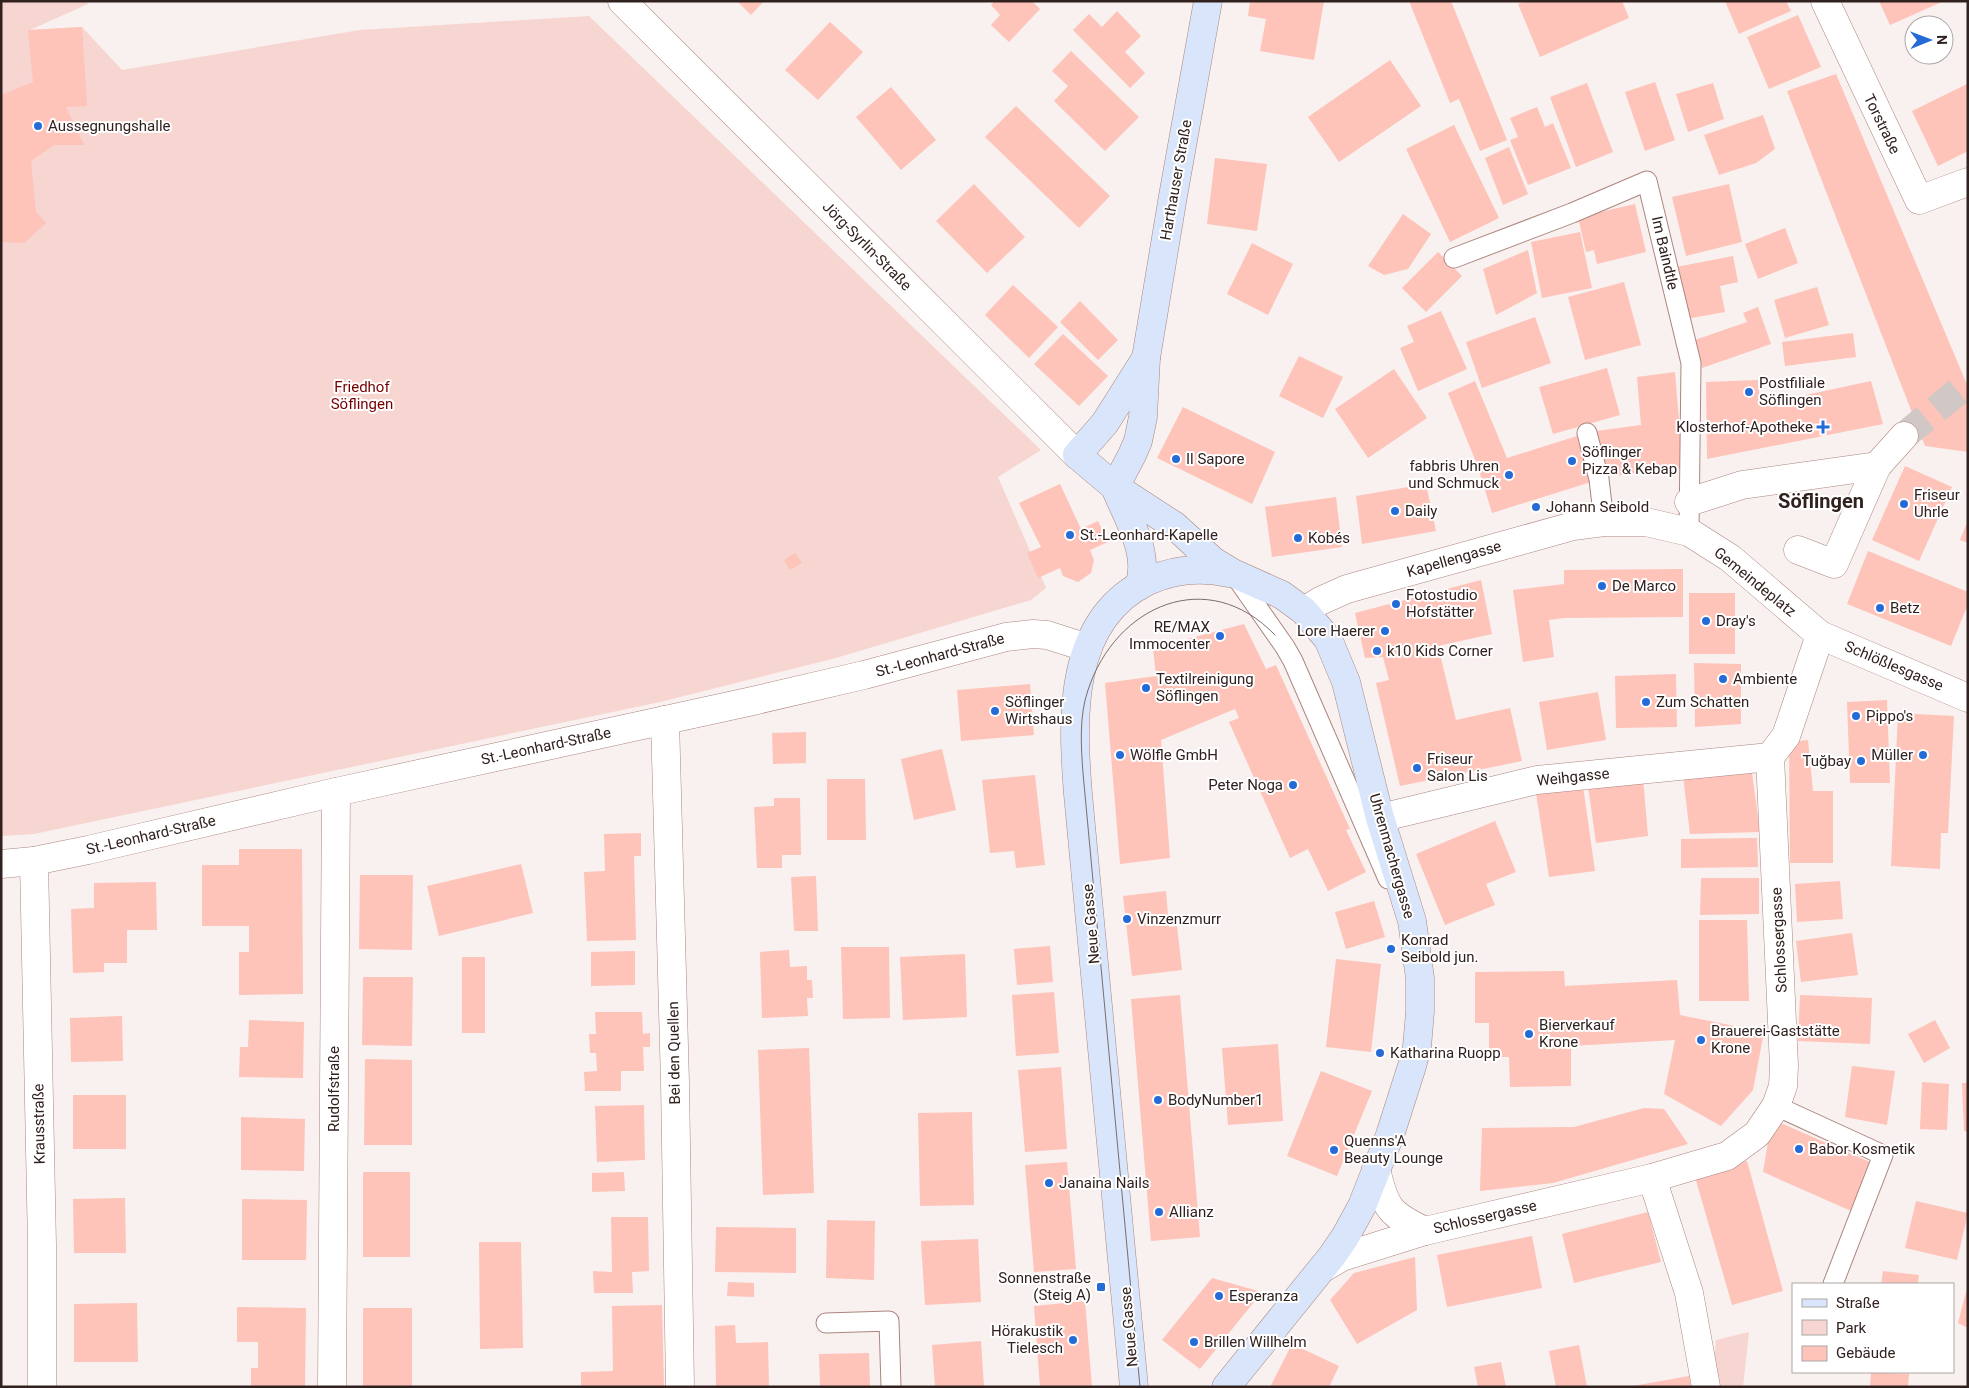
<svg xmlns="http://www.w3.org/2000/svg" width="1969" height="1388" font-family="Roboto,sans-serif">
  <rect width="100%" height="100%" fill="#f9f1ef"/>
  <g fill="#f7d5d0">
    <path d="M1 1H87L88 4 30 30 82 27 122 70 360 30 589 16 1041 450 998 477 1046 588 1031 600 836 658 660 702 34 834 1 836Z"/>
    <path d="M1749 1332 1743 1387H1716L1713 1376 1716 1340Z"/>
  </g>
  <g fill="#fec3b9">
    <path d="M737 1H764L751 15Z"/>
    <path d="M995 1H1032L1040 9 1009 42 991 25 1000 15 991 5Z"/>
    <path d="M1250 1H1324L1314 60 1260 51 1266 19 1248 16Z"/>
    <path d="M1409 1H1451L1507 140 1480 151 1459 99 1450 103Z"/>
    <path d="M1525 1H1622L1629 18 1540 57 1518 4Z"/>
    <path d="M1725 1H1786L1791 11 1739 34Z"/>
    <path d="M1879 1H1944L1890 25Z"/>
    <path d="M1117 11 1141 36 1125 52 1145 73 1130 88 1073 30 1089 14 1102 27Z"/>
    <path d="M1798 15 1821 67 1769 89 1747 37Z"/>
    <path d="M830 22 863 52 818 100 785 70Z"/>
    <path d="M82 27 87 106 66 107 84 145H54L31 161 36 212 46 223 24 243 1 242V95L33 82 28 30Z"/>
    <path d="M1071 51 1139 117 1105 151 1054 101 1068 86 1052 71Z"/>
    <path d="M1390 60 1421 106 1339 162 1308 117Z"/>
    <path d="M1836 74 1968 387V452L1925 446 1787 91Z"/>
    <path d="M1655 82 1675 140 1645 151 1625 92Z"/>
    <path d="M1587 83 1613 152 1576 167 1550 97Z"/>
    <path d="M1713 83 1724 119 1688 132 1676 94Z"/>
    <path d="M1967 84 1968 151 1938 166 1912 111Z"/>
    <path d="M891 87 936 140 901 170 856 117Z"/>
    <path d="M1016 106 1110 196 1079 228 985 137Z"/>
    <path d="M1537 107 1545 127 1553 123 1571 168 1528 185 1510 140 1518 137 1510 118Z"/>
    <path d="M1763 115 1775 149 1756 163 1719 175 1704 135Z"/>
    <path d="M1454 125 1499 218 1450 242 1406 149Z"/>
    <path d="M1509 147 1528 194 1503 205 1485 158Z"/>
    <path d="M1215 158 1267 164 1257 231 1207 224Z"/>
    <path d="M974 184 1025 237 987 273 936 221Z"/>
    <path d="M1729 184 1742 242 1686 256 1672 197Z"/>
    <path d="M1635 204 1646 252 1597 264 1594 250 1586 252 1578 217Z"/>
    <path d="M1403 214 1431 234 1408 269 1384 275 1368 266Z"/>
    <path d="M1785 228 1798 263 1758 279 1745 244Z"/>
    <path d="M1580 232 1592 288 1542 298 1531 242Z"/>
    <path d="M1252 243 1293 264 1268 315 1227 294Z"/>
    <path d="M1528 250 1537 293 1496 315 1483 269Z"/>
    <path d="M1438 252 1462 276 1426 312 1402 288Z"/>
    <path d="M1733 256 1738 282 1720 286 1725 312 1686 319 1676 267Z"/>
    <path d="M1624 282 1641 345 1585 360 1568 297Z"/>
    <path d="M1013 285 1058 327 1029 358 985 315Z"/>
    <path d="M1817 287 1829 325 1785 338 1774 300Z"/>
    <path d="M1080 301 1118 340 1098 360 1060 322Z"/>
    <path d="M1758 307 1771 344 1702 368 1692 341 1747 322 1743 313Z"/>
    <path d="M1441 311 1467 369 1418 391 1400 348 1414 342 1407 326Z"/>
    <path d="M1535 317 1551 363 1482 388 1466 342Z"/>
    <path d="M1853 333 1856 357 1785 366 1782 342Z"/>
    <path d="M1063 334 1108 376 1079 406 1034 364Z"/>
    <path d="M1299 356 1343 377 1323 418 1279 396Z"/>
    <path d="M1607 368 1620 415 1553 434 1539 387Z"/>
    <path d="M1394 369 1427 418 1368 458 1335 409Z"/>
    <path d="M1675 372 1683 468 1604 477 1596 431 1641 425 1637 377Z"/>
    <path d="M1758 380 1760 405 1871 381 1883 424 1707 459 1706 382Z"/>
    <path d="M1475 381 1507 458 1577 436 1591 482 1492 513 1478 467 1448 393Z"/>
    <path d="M1183 407 1275 452 1252 504 1157 458Z"/>
    <path d="M1905 466 1952 487 1919 561 1872 540Z"/>
    <path d="M1060 484 1081 529 1098 521 1108 542 1090 550 1094 560 1091 573 1078 582 1063 576 1060 568 1038 578 1027 553 1041 547 1019 503Z"/>
    <path d="M1426 484 1436 531 1362 544 1356 496Z"/>
    <path d="M1336 497 1342 547 1272 557 1265 507Z"/>
    <path d="M1968 520V543L1960 540Z"/>
    <path d="M1868 551 1968 592V604L1951 646 1847 604Z"/>
    <path d="M795 553 802 563 790 570 784 560Z"/>
    <path d="M1683 569V617L1564 618 1549 620 1554 657 1523 662 1513 590 1564 584V570Z"/>
    <path d="M1481 580 1492 634 1438 646 1456 720 1510 708 1522 761 1400 786 1376 683 1389 680 1383 657 1365 658 1355 613Z"/>
    <rect x="1689" y="593" width="46" height="61"/>
    <path d="M1244 624 1266 669 1276 665 1350 829 1346 830 1366 872 1328 891 1308 849 1290 858 1229 722 1239 718 1235 709 1161 740 1170 858 1120 864 1105 683 1156 676 1153 648Z"/>
    <path d="M1694 663 1741 664V724L1695 727Z"/>
    <path d="M1676 674 1677 727 1616 728 1615 676Z"/>
    <path d="M1030 684 1034 735 961 741 957 690Z"/>
    <path d="M1598 692 1606 740 1547 750 1539 702Z"/>
    <path d="M1887 700 1890 783H1850L1847 702Z"/>
    <path d="M1898 713 1954 716 1948 833H1941L1940 869 1891 866Z"/>
    <path d="M806 732V763L773 764 772 733Z"/>
    <path d="M1808 740 1813 791H1833V863H1790L1789 742Z"/>
    <path d="M942 749 956 810 914 820 901 759Z"/>
    <path d="M1751 766 1760 832 1690 834 1683 776Z"/>
    <path d="M1035 775 1045 865 1016 868 1014 851 990 853 982 780Z"/>
    <path d="M1643 778 1648 836 1596 843 1588 786Z"/>
    <path d="M827 779H865L866 840H827Z"/>
    <path d="M1583 786 1595 871 1549 877 1536 793Z"/>
    <path d="M774 798H800L801 855H782V868H757L754 807 774 806Z"/>
    <path d="M1495 821 1516 872 1486 884 1495 905 1445 925 1416 854Z"/>
    <path d="M641 833V856H634L636 940 587 941 584 872 605 871 604 834Z"/>
    <path d="M1757 838 1758 867 1681 868V839Z"/>
    <path d="M239 849H302L303 994 239 995V952H249V926H202V865H239Z"/>
    <path d="M521 864 533 913 439 936 427 886Z"/>
    <path d="M360 875H413L412 950 359 949Z"/>
    <path d="M816 876 818 931H794L791 877Z"/>
    <path d="M1701 878H1759V914L1700 915Z"/>
    <path d="M1840 881 1843 919 1797 922 1795 884Z"/>
    <path d="M156 882 157 930H127V963H104V972L73 973 71 909 94 908V883Z"/>
    <path d="M1166 891 1169 927 1177 926 1182 970 1132 976 1123 896Z"/>
    <path d="M1374 901 1385 937 1346 949 1335 912Z"/>
    <path d="M1699 920H1747L1749 1001H1699Z"/>
    <path d="M1852 933 1858 975 1801 982 1796 941Z"/>
    <path d="M1050 946 1053 982 1017 985 1014 949Z"/>
    <path d="M841 947H889L890 1018 843 1019Z"/>
    <path d="M789 950 790 967 807 966V980H812L813 998H807L808 1016 762 1018 760 952Z"/>
    <path d="M635 951V985L591 986V952Z"/>
    <path d="M965 954 967 1017 903 1020 900 957Z"/>
    <rect x="462" y="957" width="23" height="76"/>
    <path d="M1336 959 1381 964 1371 1052 1326 1047Z"/>
    <path d="M1564 971 1565 986 1677 980 1680 1015 1764 1032 1753 1090 1721 1126 1664 1094 1675 1040 1571 1046V1086L1510 1087 1509 1057H1489V1023H1475V972Z"/>
    <path d="M363 977H413L412 1046 362 1045Z"/>
    <path d="M1054 992 1059 1053 1016 1056 1012 995Z"/>
    <path d="M1180 995 1200 1237 1151 1241 1131 999Z"/>
    <path d="M1800 995 1872 998 1870 1044 1798 1041Z"/>
    <path d="M595 1012H642L643 1034 650 1033V1047H643L644 1071H621V1091H585L584 1072 597 1071 596 1053H590L589 1034H596Z"/>
    <path d="M122 1016 123 1061 71 1062 70 1018Z"/>
    <path d="M249 1020 304 1022 303 1078 239 1077 240 1047H248Z"/>
    <path d="M1935 1020 1950 1048 1924 1063 1908 1034Z"/>
    <path d="M1278 1044 1283 1121 1228 1125 1222 1048Z"/>
    <path d="M809 1048 814 1193 763 1195 758 1050Z"/>
    <path d="M365 1059 412 1060V1145H364Z"/>
    <path d="M1852 1066 1895 1071 1887 1125 1845 1117Z"/>
    <path d="M1061 1067 1067 1149 1025 1152 1018 1070Z"/>
    <path d="M1321 1071 1372 1091 1337 1176 1287 1156Z"/>
    <path d="M1922 1082 1949 1084 1947 1130 1920 1129Z"/>
    <path d="M1962 1083H1968V1132L1964 1131Z"/>
    <rect x="73" y="1095" width="53" height="54"/>
    <path d="M644 1105 645 1160 597 1162 595 1106Z"/>
    <path d="M1644 1108 1664 1109 1688 1144 1553 1183 1480 1191 1482 1128 1574 1127Z"/>
    <path d="M972 1112 974 1205 920 1206 918 1113Z"/>
    <path d="M241 1117 305 1119 304 1171 241 1170Z"/>
    <path d="M1772 1119 1872 1163 1851 1211 1763 1172Z"/>
    <path d="M1747 1161 1783 1291 1732 1305 1695 1177Z"/>
    <path d="M1067 1162 1076 1269 1034 1272 1025 1165Z"/>
    <rect x="363" y="1172" width="47" height="85"/>
    <path d="M624 1172 625 1191 592 1192V1173Z"/>
    <path d="M125 1198 126 1253H74L73 1199Z"/>
    <path d="M242 1199 307 1200 306 1260H242Z"/>
    <path d="M1916 1201 1968 1213 1957 1260 1905 1248Z"/>
    <path d="M1648 1212 1661 1262 1574 1283 1562 1234Z"/>
    <path d="M611 1217H648L649 1271 632 1272 633 1293H594L593 1271 612 1272Z"/>
    <path d="M827 1220 875 1221 874 1280 826 1278Z"/>
    <path d="M716 1227 796 1228V1273L715 1272Z"/>
    <path d="M1532 1236 1542 1288 1447 1307 1437 1255Z"/>
    <path d="M978 1239 981 1302 925 1305 921 1241Z"/>
    <path d="M479 1242H521L523 1348 480 1349Z"/>
    <path d="M1415 1257 1417 1310 1357 1344 1330 1300 1354 1273Z"/>
    <path d="M1883 1271 1919 1275 1918 1284H1881Z"/>
    <path d="M1212 1278 1262 1292 1200 1369 1162 1340Z"/>
    <path d="M728 1282 754 1283V1297L727 1296Z"/>
    <path d="M1966 1292H1968V1328L1958 1323Z"/>
    <path d="M1085 1301 1092 1387H1040L1034 1306Z"/>
    <path d="M137 1303 138 1362H74V1304Z"/>
    <path d="M662 1305 664 1387H581V1372L613 1371 612 1306Z"/>
    <path d="M237 1307 306 1308 305 1387H251V1368H258V1342H237Z"/>
    <rect x="363" y="1308" width="49" height="79"/>
    <path d="M735 1325 736 1343 768 1342 769 1387H716L715 1326Z"/>
    <path d="M981 1341 984 1387H935L932 1345Z"/>
    <path d="M1292 1344 1339 1366 1329 1387H1270Z"/>
    <path d="M1579 1345 1587 1387H1556L1549 1351Z"/>
    <path d="M869 1353 870 1387H820L819 1354Z"/>
    <path d="M1501 1362 1506 1387H1478L1474 1367Z"/>
    <path d="M1871 1372 1909 1374 1908 1387H1870Z"/>
    <path d="M1689 1376 1691 1387H1633V1386Z"/>
  </g>
  <g fill="none" stroke-linecap="round" stroke-linejoin="round">
    <path stroke="#d1c7c5" stroke-width="28" stroke-dasharray="28 14" stroke-linecap="butt" d="M1904 436 1968 383"/>
    <defs>
      <g id="lane">
        <path d="M1454 258 1572 213 1647 181 1691 363 1689 532"/>
        <path d="M1587 433 1599 479 1604 522"/>
        <path d="M1234 574 1285 647 1293 661 1388 879"/>
        <path d="M1776 1106 1883 1155 1833 1284"/>
        <path d="M826 1323 889 1321 891 1387"/>
      </g>
      <g id="street">
        <path d="M622 1 1077 455"/>
        <path d="M1825 1 1919 200 1968 182"/>
        <path d="M1689 502 1742 485 1877 466"/>
        <path d="M1798 550 1834 564 1877 466 1904 436"/>
        <path d="M1304 611 1320 601 1347 589 1573 526 1604 522H1646L1689 532 1730 558 1820 635 1968 698"/>
        <path d="M665 720 675 1083 680 1387"/>
        <path d="M1380 818 1537 780 1770 757"/>
        <path d="M34 861 42 1245V1387"/>
        <path d="M1 864 34 861 88 850 336 792 748 702 864 675 1006 637 1033 634 1047 635 1088 648"/>
        <path d="M1376 1169C1385 1208 1389 1214 1425 1231"/>
        <path d="M1652 1178 1689 1293 1706 1387"/>
        <path d="M1323 1268 1342 1257 1425 1231 1652 1178 1727 1156 1757 1134 1776 1106 1783 1086 1784 1066 1770 757 1786 736 1820 635"/>
        <path d="M332 1387 336 792"/>
      </g>
      <g id="secondary">
        <path d="M1146 358 1105 423 1077 455 1115 487 1175 526 1213 561 1233 573 1282 595 1304 611 1328 639 1346 682 1380 818 1412 921 1420 978V1012L1417 1047 1412 1066 1390 1135 1362 1206 1345 1237 1332 1256 1226 1387"/>
        <path d="M1115 487 1132 455 1138 441 1143 417 1146 358 1173 196 1208 1"/>
        <path d="M1115 487C1127 518 1151 553 1139 586"/>
        <path d="M1134 1387 1078 794C1072 719 1067 620 1148 581 1175 569 1201 567 1229 573"/>
      </g>
    </defs>
    <use href="#lane" stroke="#ab857f" stroke-width="21"/>
    <use href="#street" stroke="#ab857f" stroke-width="29"/>
    <use href="#secondary" stroke="#ab857f" stroke-width="29"/>
    <use href="#lane" stroke="#fff" stroke-width="19"/>
    <use href="#street" stroke="#fff" stroke-width="28"/>
    <use href="#secondary" stroke="#d8e5fa" stroke-width="28"/>
    <path stroke="#7b6e6c" stroke-width="1" d="M1140 1387 1083 773C1081 746 1079 716 1088 690 1116 605 1208 565 1275 635"/>
  </g>
  <g fill="#256bd7" stroke="#fff" stroke-width="2">
    <circle cx="38" cy="126" r="5"/>
    <circle cx="1749" cy="392" r="5"/>
    <path d="M1820.5 419.5h5v5h5v5h-5v5h-5v-5h-5v-5h5z"/>
    <circle cx="1176" cy="459" r="5"/>
    <circle cx="1572" cy="461" r="5"/>
    <circle cx="1509" cy="475" r="5"/>
    <circle cx="1904" cy="504" r="5"/>
    <circle cx="1536" cy="507" r="5"/>
    <circle cx="1395" cy="511" r="5"/>
    <circle cx="1070" cy="535" r="5"/>
    <circle cx="1298" cy="538" r="5"/>
    <circle cx="1602" cy="586" r="5"/>
    <circle cx="1396" cy="604" r="5"/>
    <circle cx="1880" cy="608" r="5"/>
    <circle cx="1706" cy="621" r="5"/>
    <circle cx="1385" cy="631" r="5"/>
    <circle cx="1220" cy="636" r="5"/>
    <circle cx="1377" cy="651" r="5"/>
    <circle cx="1723" cy="679" r="5"/>
    <circle cx="1146" cy="688" r="5"/>
    <circle cx="1646" cy="702" r="5"/>
    <circle cx="995" cy="711" r="5"/>
    <circle cx="1856" cy="716" r="5"/>
    <circle cx="1120" cy="755" r="5"/>
    <circle cx="1923" cy="755" r="5"/>
    <circle cx="1861" cy="761" r="5"/>
    <circle cx="1417" cy="768" r="5"/>
    <circle cx="1293" cy="785" r="5"/>
    <circle cx="1127" cy="919" r="5"/>
    <circle cx="1391" cy="949" r="5"/>
    <circle cx="1529" cy="1034" r="5"/>
    <circle cx="1701" cy="1040" r="5"/>
    <circle cx="1380" cy="1053" r="5"/>
    <circle cx="1158" cy="1100" r="5"/>
    <circle cx="1799" cy="1149" r="5"/>
    <circle cx="1334" cy="1150" r="5"/>
    <circle cx="1049" cy="1183" r="5"/>
    <circle cx="1159" cy="1212" r="5"/>
    <rect x="1096" y="1282" width="10" height="10" rx="2.5"/>
    <circle cx="1219" cy="1296" r="5"/>
    <circle cx="1073" cy="1340" r="5"/>
    <circle cx="1194" cy="1342" r="5"/>
  </g>
  <g text-anchor="middle" dominant-baseline="central" stroke-width="4" stroke-linejoin="round" paint-order="stroke">
    <g font-size="15" fill="#31211f" stroke="#fff">
      <text transform="translate(1882 124) rotate(64)">Torstraße</text>
      <text transform="translate(1176 180) rotate(-80)">Harthauser Straße</text>
      <text transform="translate(867 246) rotate(45)">Jörg-Syrlin-Straße</text>
      <text transform="translate(1665 253) rotate(77)">Im Baindtle</text>
      <text transform="translate(1454 559) rotate(-16)">Kapellengasse</text>
      <text transform="translate(1755 582) rotate(39)">Gemeindeplatz</text>
      <text transform="translate(940 655) rotate(-15)">St.-Leonhard-Straße</text>
      <text transform="translate(1894 666) rotate(23)">Schlößlesgasse</text>
      <text transform="translate(546 746) rotate(-12)">St.-Leonhard-Straße</text>
      <text transform="translate(1573 777) rotate(-6)">Weihgasse</text>
      <text transform="translate(151 835) rotate(-13)">St.-Leonhard-Straße</text>
      <text transform="translate(1392 856) rotate(74)">Uhrenmachergasse</text>
      <text transform="translate(1091 924) rotate(-95)">Neue Gasse</text>
      <text transform="translate(1779 940) rotate(-93)">Schlossergasse</text>
      <text transform="translate(674 1053) rotate(-91)">Bei den Quellen</text>
      <text transform="translate(334 1089) rotate(-90)">Rudolfstraße</text>
      <text transform="translate(39 1124) rotate(-91)">Krausstraße</text>
      <text transform="translate(1485 1217) rotate(-13)">Schlossergasse</text>
      <text transform="translate(1129 1327) rotate(-95)">Neue Gasse</text>
    </g>
    <g font-size="15" fill="#31211f" stroke="#fff" text-anchor="start">
      <text x="48" y="126">Aussegnungshalle</text>
      <text x="1759" y="383">Postfiliale<tspan x="1759" dy="17">Söflingen</tspan></text>
      <text x="1813" y="427" text-anchor="end">Klosterhof-Apotheke</text>
      <text x="1582" y="452">Söflinger<tspan x="1582" dy="17">Pizza &amp; Kebap</tspan></text>
      <text x="1186" y="459">Il Sapore</text>
      <text x="1499" y="466" text-anchor="end">fabbris Uhren<tspan x="1499" dy="17">und Schmuck</tspan></text>
      <text x="1914" y="495">Friseur<tspan x="1914" dy="17">Uhrle</tspan></text>
      <text x="1546" y="507">Johann Seibold</text>
      <text x="1405" y="511">Daily</text>
      <text x="1080" y="535">St.-Leonhard-Kapelle</text>
      <text x="1308" y="538">Kobés</text>
      <text x="1612" y="586">De Marco</text>
      <text x="1406" y="595">Fotostudio<tspan x="1406" dy="17">Hofstätter</tspan></text>
      <text x="1890" y="608">Betz</text>
      <text x="1716" y="621">Dray's</text>
      <text x="1210" y="627" text-anchor="end">RE/MAX<tspan x="1210" dy="17">Immocenter</tspan></text>
      <text x="1375" y="631" text-anchor="end">Lore Haerer</text>
      <text x="1387" y="651">k10 Kids Corner</text>
      <text x="1156" y="679">Textilreinigung<tspan x="1156" dy="17">Söflingen</tspan></text>
      <text x="1733" y="679">Ambiente</text>
      <text x="1005" y="702">Söflinger<tspan x="1005" dy="17">Wirtshaus</tspan></text>
      <text x="1656" y="702">Zum Schatten</text>
      <text x="1866" y="716">Pippo's</text>
      <text x="1130" y="755">Wölfle GmbH</text>
      <text x="1913" y="755" text-anchor="end">Müller</text>
      <text x="1427" y="759">Friseur<tspan x="1427" dy="17">Salon Lis</tspan></text>
      <text x="1851" y="761" text-anchor="end">Tuğbay</text>
      <text x="1283" y="785" text-anchor="end">Peter Noga</text>
      <text x="1137" y="919">Vinzenzmurr</text>
      <text x="1401" y="940">Konrad<tspan x="1401" dy="17">Seibold jun.</tspan></text>
      <text x="1539" y="1025">Bierverkauf<tspan x="1539" dy="17">Krone</tspan></text>
      <text x="1711" y="1031">Brauerei-Gaststätte<tspan x="1711" dy="17">Krone</tspan></text>
      <text x="1390" y="1053">Katharina Ruopp</text>
      <text x="1168" y="1100">BodyNumber1</text>
      <text x="1344" y="1141">Quenns'A<tspan x="1344" dy="17">Beauty Lounge</tspan></text>
      <text x="1809" y="1149">Babor Kosmetik</text>
      <text x="1059" y="1183">Janaina Nails</text>
      <text x="1169" y="1212">Allianz</text>
      <text x="1091" y="1278" text-anchor="end">Sonnenstraße<tspan x="1091" dy="17">(Steig A)</tspan></text>
      <text x="1229" y="1296">Esperanza</text>
      <text x="1063" y="1331" text-anchor="end">Hörakustik<tspan x="1063" dy="17">Tielesch</tspan></text>
      <text x="1204" y="1342">Brillen Willhelm</text>
    </g>
    <g font-size="15" fill="#760001" stroke="#fff">
      <text x="362" y="387">Friedhof<tspan x="362" dy="17">Söflingen</tspan></text>
    </g>
    <g font-size="20" font-weight="bold" fill="#31211f" stroke="#fff">
      <text x="1821" y="501">Söflingen</text>
    </g>
  </g>
  <rect width="1969" height="1388" fill="none" stroke="#31211f" stroke-width="5"/>
  <rect x="1792" y="1283" width="162" height="90" fill="#ffffff" stroke="#ada6a5"/>
  <rect x="1802" y="1299" width="25" height="8" fill="#d8e5fa" stroke="#ada6a5"/>
  <text x="1836" y="1308" font-size="15" fill="#31211f">Straße</text>
  <rect x="1802" y="1320" width="25" height="15" fill="#f7d5d0" stroke="#ada6a5"/>
  <text x="1836" y="1333" font-size="15" fill="#31211f">Park</text>
  <rect x="1802" y="1346" width="25" height="15" fill="#fec3b9" stroke="#ada6a5"/>
  <text x="1836" y="1358" font-size="15" fill="#31211f">Gebäude</text>
  <g transform="translate(1929 40) rotate(89)"><circle r="24" fill="#ffffff" stroke="#ada6a5"/>
  <path d="M0-4L9 19L0 12L-9 19Z" fill="#256bd7"/>
  <text y="-8" font-size="14" font-weight="bold" text-anchor="middle" fill="#31211f">N</text>
  </g>
</svg>
